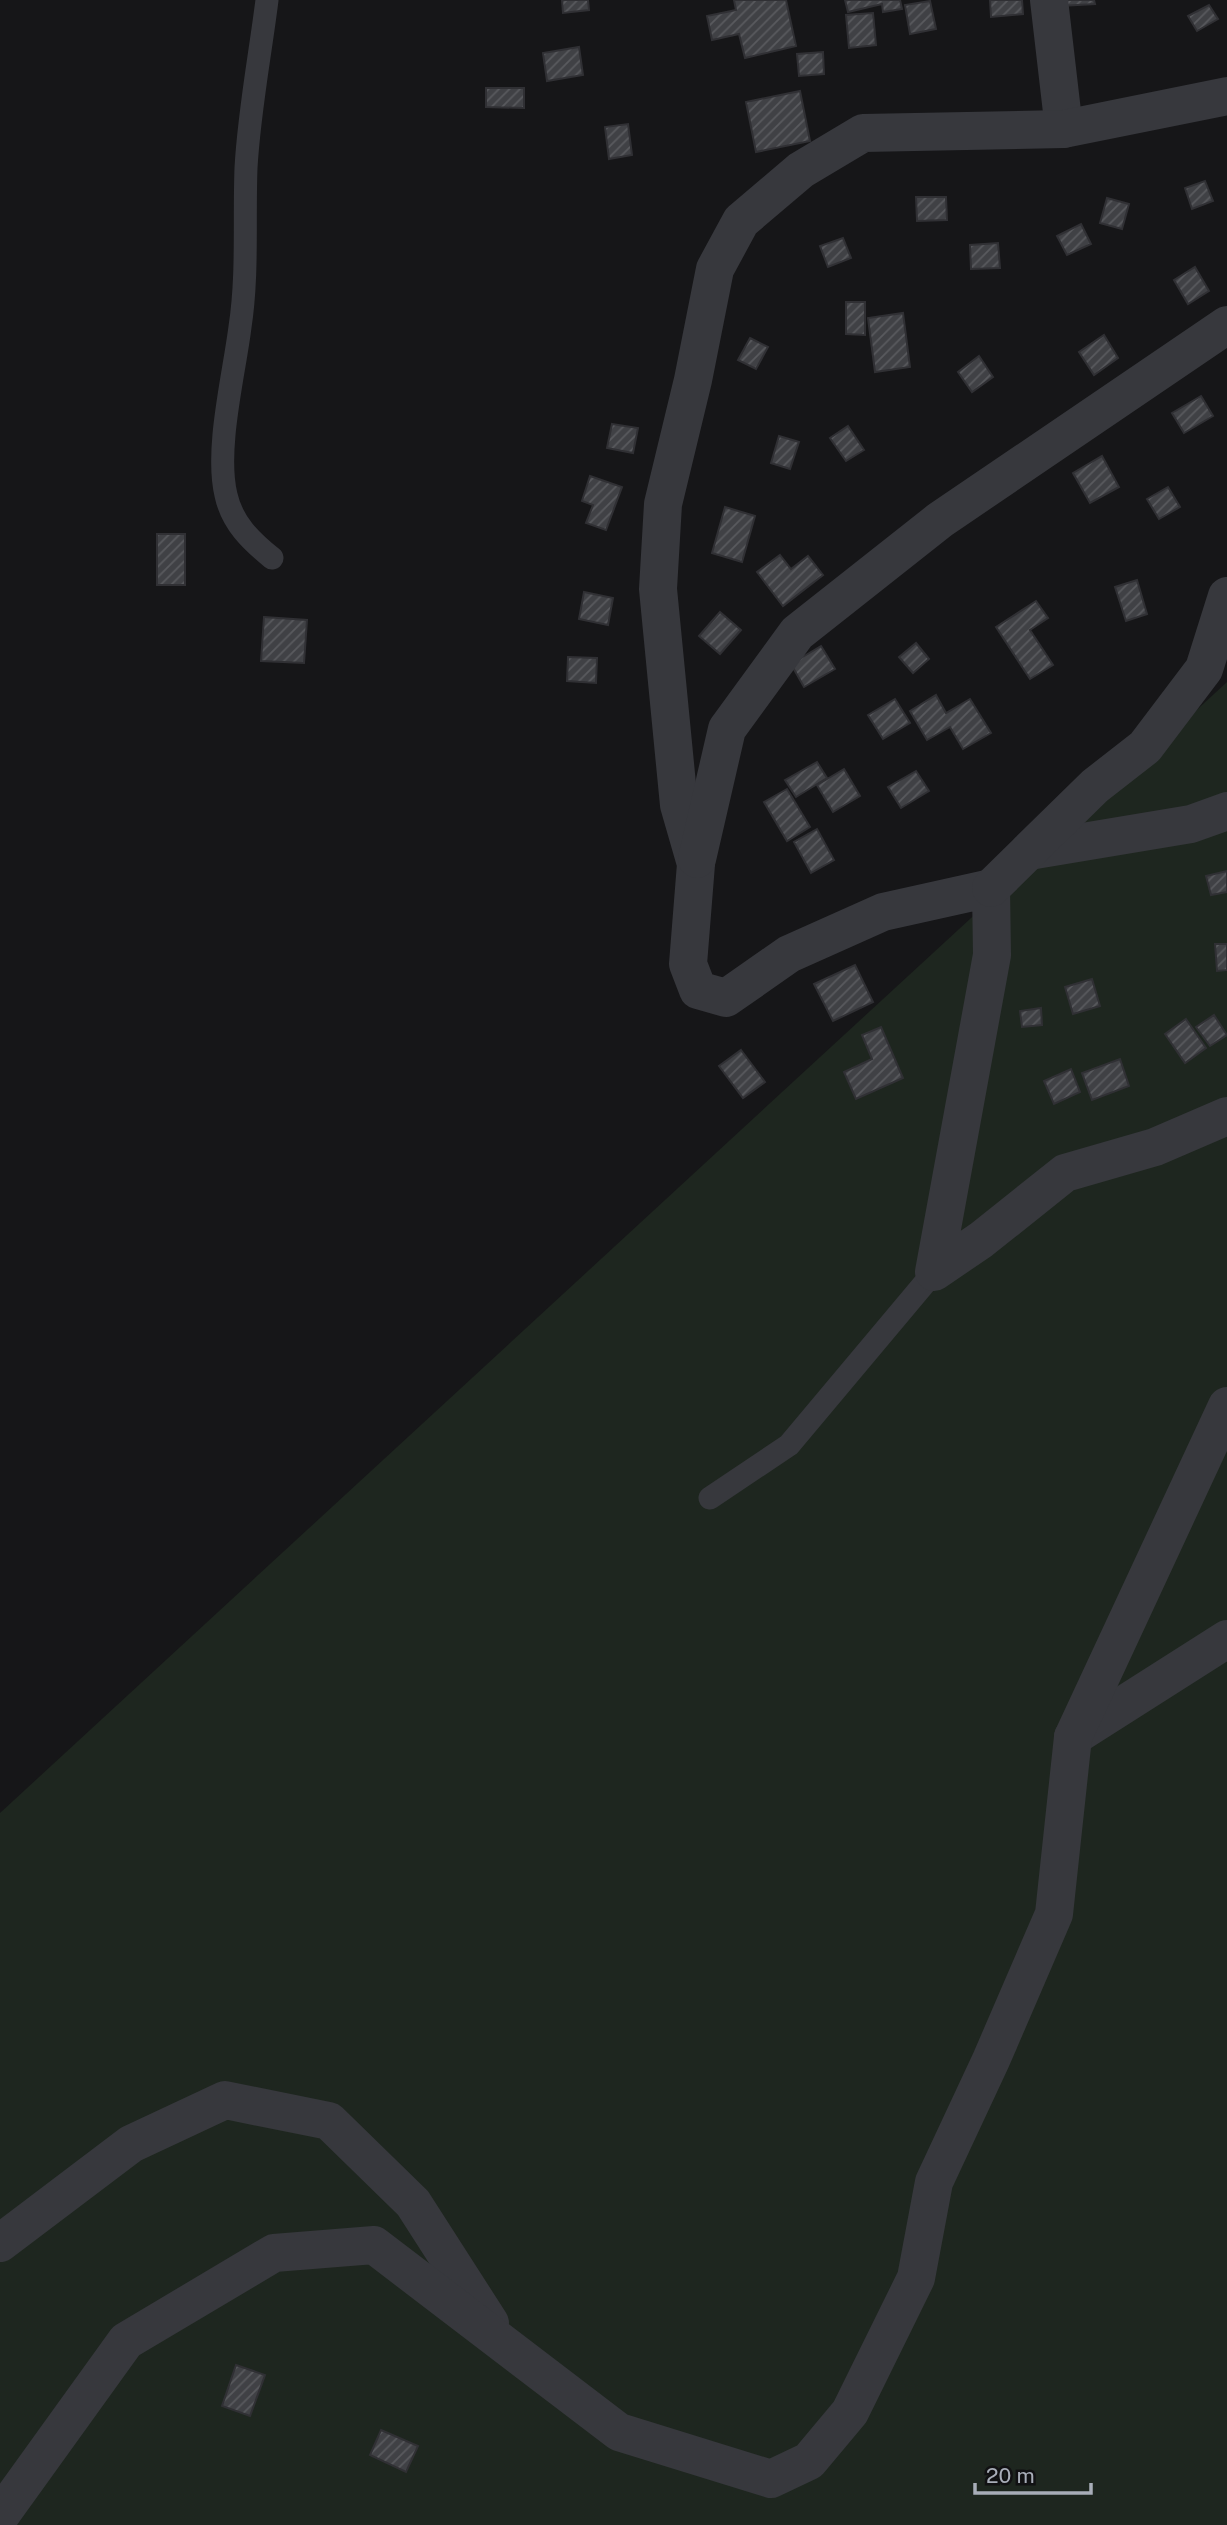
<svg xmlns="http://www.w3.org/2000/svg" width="1227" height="2525" font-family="'Public Sans',sans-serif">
  <defs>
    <pattern id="building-hatch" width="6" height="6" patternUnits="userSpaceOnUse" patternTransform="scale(1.75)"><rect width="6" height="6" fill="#404145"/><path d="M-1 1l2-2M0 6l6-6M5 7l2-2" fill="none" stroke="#595a5e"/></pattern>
  </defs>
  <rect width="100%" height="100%" fill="#161618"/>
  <path fill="#1e261f" d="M1227 682V2525H0V1813Z"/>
  <g fill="url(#building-hatch)" stroke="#303034" stroke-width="2">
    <path d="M562 0H588L589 10 563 13Z"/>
    <path d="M734 0H786L796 46 745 58 739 34 712 40 707 16 736 10Z"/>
    <path d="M845 0H900L902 9 883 12 882 4 848 12Z"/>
    <path d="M990 0H1022L1023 14 991 17Z"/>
    <path d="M1059 0H1094L1095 4 1060 6Z"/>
    <path d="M930 1 936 29 910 34 905 5Z"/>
    <path d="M1209 5 1218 19 1197 31 1188 16Z"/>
    <path d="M873 13 876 45 849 48 846 15Z"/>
    <path d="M579 47 583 75 547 81 543 53Z"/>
    <path d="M823 52 824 74 799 76 797 54Z"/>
    <path d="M486 88H524V108L486 107Z"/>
    <path d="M800 91 810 141 756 152 746 102Z"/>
    <path d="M628 124 632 155 609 159 605 127Z"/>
    <path d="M1205 181 1213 201 1192 209 1185 188Z"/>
    <path d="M916 197H946L947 220 917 221Z"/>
    <path d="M1107 198 1129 204 1122 229 1100 223Z"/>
    <path d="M1081 224 1091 244 1067 255 1057 236Z"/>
    <path d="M843 238 851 258 828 267 820 246Z"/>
    <path d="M998 243 1000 268 971 269 970 245Z"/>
    <path d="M1195 267 1209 291 1188 304 1174 280Z"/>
    <path d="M846 302H865V335L846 334Z"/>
    <path d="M903 313 910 367 875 372 868 318Z"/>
    <path d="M1104 335 1118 358 1094 375 1079 352Z"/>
    <path d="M750 338 768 347 756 369 738 360Z"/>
    <path d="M979 356 993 377 972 392 958 372Z"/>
    <path d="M1201 396 1213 416 1184 433 1172 413Z"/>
    <path d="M612 424 638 428 633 453 607 448Z"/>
    <path d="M848 426 864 450 846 461 830 438Z"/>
    <path d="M779 436 799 442 790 469 771 463Z"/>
    <path d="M1102 456 1119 487 1090 503 1073 473Z"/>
    <path d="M590 476 622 487 606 530 586 523 593 505 582 501Z"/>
    <path d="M1168 487 1180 507 1159 519 1147 499Z"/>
    <path d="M725 507 755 516 742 562 712 553Z"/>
    <rect x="157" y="534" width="28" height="51"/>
    <path d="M780 555 791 569 808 556 823 575 783 606 757 572Z"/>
    <path d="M1137 580 1147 614 1126 621 1115 587Z"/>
    <path d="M584 592 613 598 608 625 579 619Z"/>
    <path d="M1036 601 1048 618 1030 630 1053 665 1030 679 996 627Z"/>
    <path d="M720 612 741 630 720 654 699 636Z"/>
    <path d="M264 617 307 620 304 663 261 661Z"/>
    <path d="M916 643 929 659 913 673 899 657Z"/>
    <path d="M821 646 835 669 804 687 791 664Z"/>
    <path d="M568 657 597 658 596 683 567 681Z"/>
    <path d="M936 695 946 713 970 699 991 733 963 749 950 727 927 740 910 711Z"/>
    <path d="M895 699 910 723 883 739 868 715Z"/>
    <path d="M817 762 827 778 796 797 785 780Z"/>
    <path d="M844 769 860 796 833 812 817 785Z"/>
    <path d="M916 771 929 791 901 808 888 787Z"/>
    <path d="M787 789 810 827 787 841 764 802Z"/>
    <path d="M817 829 834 860 811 873 794 842Z"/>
    <path d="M1227 871V892L1211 895 1206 876Z"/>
    <path d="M1215 944H1227V970L1217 971Z"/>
    <path d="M855 965 873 1002 833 1021 814 984Z"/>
    <path d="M1092 979 1100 1006 1073 1014 1065 987Z"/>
    <path d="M1041 1008 1042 1025 1022 1027 1020 1011Z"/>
    <path d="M1214 1015 1227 1035 1210 1046 1196 1027Z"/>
    <path d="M1186 1019 1206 1048 1185 1063 1165 1034Z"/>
    <path d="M881 1027 903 1078 856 1099 844 1072 872 1059 862 1035Z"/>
    <path d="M741 1050 765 1082 743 1098 719 1066Z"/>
    <path d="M1120 1059 1129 1086 1092 1100 1082 1073Z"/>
    <path d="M1071 1069 1080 1092 1054 1104 1044 1081Z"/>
    <path d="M236 2365 265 2375 250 2416 222 2406Z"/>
    <path d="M381 2430 418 2446 406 2472 370 2455Z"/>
  </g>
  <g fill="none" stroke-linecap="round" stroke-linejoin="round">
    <g stroke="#37383d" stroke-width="23">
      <path d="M267 0C260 56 249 112 246 168 244 221 248 275 240 327 234 375 215 449 226 495 232 523 251 541 272 558"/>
      <path d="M710 1498 789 1445 934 1272"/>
    </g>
    <g stroke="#37383d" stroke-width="38">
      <path d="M1049 0 1064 129"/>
      <path d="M1227 96 1064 129 863 133 801 170 741 221 715 269 693 380 663 504 658 589 679 805 696 864 688 964 698 990 726 998 789 954 883 912 991 888 992 955 934 1272 981 1240 1065 1173 1155 1147 1227 1116"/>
      <path d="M1029 851 1191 824 1227 811"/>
      <path d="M697 859 727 729 797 633 940 520 1227 325"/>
      <path d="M991 888 1095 786 1145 747 1204 669 1227 596"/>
      <path d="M1073 1737 1227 1639"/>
      <path d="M0 2243 131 2144 225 2100 329 2121 413 2203 490 2323"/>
      <path d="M0 2516 126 2341 274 2253 374 2245 619 2432 771 2479 809 2461 850 2412 916 2278 934 2182 991 2060 1054 1914 1073 1737 1227 1406"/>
    </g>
  </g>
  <path d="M975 2483v10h116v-10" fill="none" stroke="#a8adb8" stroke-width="3.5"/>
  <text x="986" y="2483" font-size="21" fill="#a8adb8" stroke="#111113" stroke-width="5" paint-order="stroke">20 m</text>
</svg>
